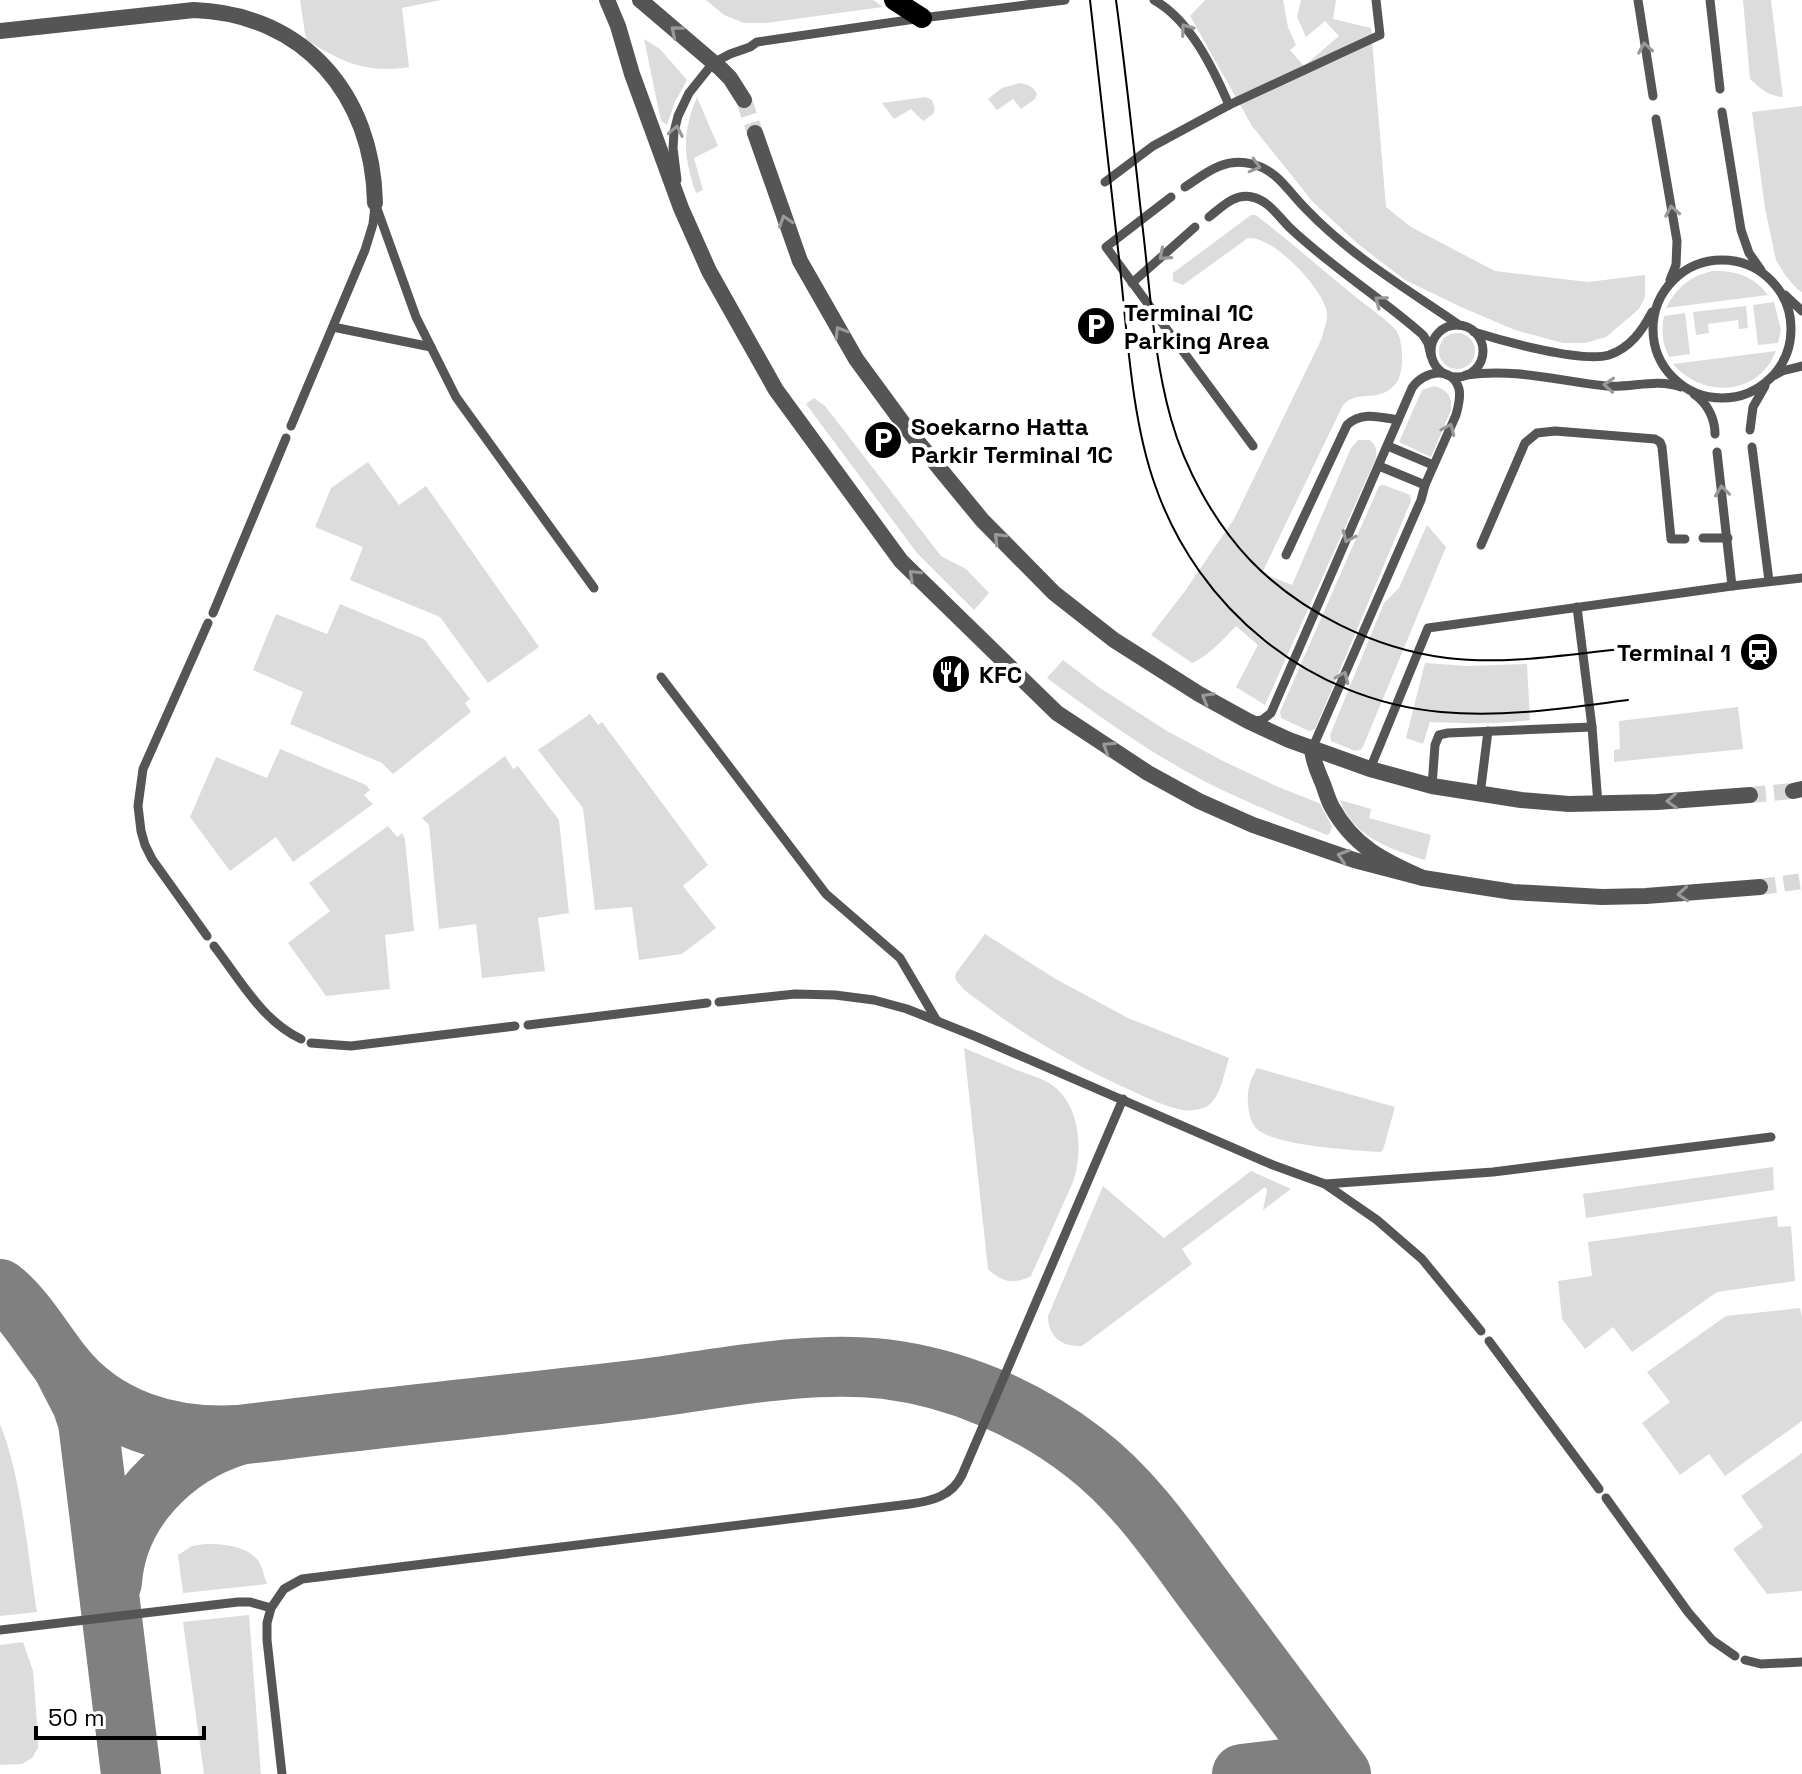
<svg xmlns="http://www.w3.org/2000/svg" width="1802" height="1774" font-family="'Space Grotesk',sans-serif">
  <rect width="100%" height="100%" fill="#fff"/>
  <g fill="#dcdcdc">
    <path d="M300 0H441L402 8 409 67C367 74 342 62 306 40Z"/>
    <path d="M706 0H873L883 7 766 23H744L724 15Z"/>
    <path d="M1205 0H1283L1288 27 1296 45 1290 50 1304 66 1339 36 1325 21 1306 37 1297 17 1301 0H1336L1333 19 1371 28 1386 207 1411 227 1495 271 1588 282 1645 275V297L1639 309 1606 337 1585 343H1563L1515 330 1461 307 1405 280 1358 244 1313 202 1252 126 1190 16Z"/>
    <path d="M1743 0H1771L1783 97C1768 96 1761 89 1750 79Z"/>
    <path d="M644 39 660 49 687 80 675 102 667 125 661 121Z"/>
    <path d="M1020 83C1029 85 1033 86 1037 94L1035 99 1021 109 1013 99 997 110 988 99 1002 88Z"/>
    <path d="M697 97 718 146 694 158 703 190 696 193C683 156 682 133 697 97Z"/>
    <path d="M926 97 932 100 935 109 933 114 923 121 911 109 894 119 882 103Z"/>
    <path d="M1802 106V292L1797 289 1785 275 1776 260 1765 208 1752 112Z"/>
    <path d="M1251 215H1256C1290 242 1323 270 1357 298 1367 306 1387 320 1395 329 1404 338 1404 372 1397 382 1380 405 1359 388 1343 405L1262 573 1292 585 1351 448 1358 440H1370C1376 446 1377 449 1376 458L1265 705 1236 687 1258 645 1236 626C1223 639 1210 655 1192 663L1151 635 1185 591 1234 519 1322 338C1323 331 1328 320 1327 313 1324 289 1272 235 1248 238L1183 285 1173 281V273Z"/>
    <path d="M1712 271C1735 270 1754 276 1768 295L1666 308C1677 287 1689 277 1712 271Z"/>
    <path d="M1774 302 1781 330 1778 343 1758 345 1753 305Z"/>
    <path d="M1746 306 1748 328 1739 329 1738 320 1708 324 1709 333 1696 335 1693 312Z"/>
    <path d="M1685 313 1690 354 1669 357C1662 342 1661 331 1664 316Z"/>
    <circle cx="1457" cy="351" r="18"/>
    <path d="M1776 351C1758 397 1702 398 1673 364Z"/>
    <path d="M1434 386C1448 390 1452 396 1451 410L1431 457 1399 442 1422 390Z"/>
    <path d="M814 398 825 406 941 556 966 569 989 593 974 610 917 553 806 404Z"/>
    <path d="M368 462 399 505 426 486 539 647 488 683 440 617 350 580 363 547 315 527 331 488Z"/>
    <path d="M1384 485 1410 495 1411 501 1315 729 1309 731 1281 718 1280 712 1379 486Z"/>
    <path d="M1427 525 1446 547 1362 749 1355 751 1331 741 1330 735 1384 603 1399 588Z"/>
    <path d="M340 604 424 639 470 699 465 703 471 712 393 774 382 763 290 724 303 692 253 670 276 614 327 634Z"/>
    <path d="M1063 660 1100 688 1167 731 1223 761 1276 786 1319 803 1332 826 1330 833 1327 835C1285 818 1243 801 1202 780 1147 751 1097 715 1047 678Z"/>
    <path d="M1425 663 1467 666 1527 664 1530 720C1497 725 1464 723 1430 722L1423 744 1406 738Z"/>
    <path d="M1738 707 1743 749 1614 762V750L1620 749 1619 721Z"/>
    <path d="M590 714 598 725 602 722 708 865 683 886 716 928 682 954 639 960 632 907 595 910 583 808 538 750Z"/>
    <path d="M280 749 366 785 370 790 364 795 373 804 293 862 276 837 230 871 190 817 216 757 267 778Z"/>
    <path d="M505 756 513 769 518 766 559 820 569 913 538 918 545 971 482 978 476 924 439 929 429 825 422 818Z"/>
    <path d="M1340 800 1371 809 1369 818 1431 835 1425 860C1390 849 1353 837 1340 800Z"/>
    <path d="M388 826 397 837 402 833 405 839 414 931 385 935 390 989 326 996 288 943 330 911 309 883Z"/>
    <path d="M985 934 1054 978 1128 1018 1229 1058C1224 1073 1221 1098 1206 1107 1199 1110 1190 1111 1182 1110 1164 1106 1147 1098 1130 1090 1078 1067 1027 1038 982 1003 972 996 961 989 955 978L956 973Z"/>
    <path d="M964 1048C983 1056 1002 1064 1022 1072 1033 1076 1047 1080 1056 1088 1081 1110 1083 1153 1073 1182L1031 1276C1014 1285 1001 1282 988 1269Z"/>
    <path d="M1257 1068 1395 1107 1383 1150 1380 1152C1354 1150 1273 1146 1256 1128 1250 1121 1249 1113 1248 1104 1247 1090 1250 1080 1257 1068Z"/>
    <path d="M1773 1167 1774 1190 1586 1218 1583 1194Z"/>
    <path d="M1251 1171 1291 1189 1263 1210 1267 1190 1265 1187 1182 1249 1192 1264 1082 1346C1062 1347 1048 1337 1048 1316L1103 1186 1164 1238Z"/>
    <path d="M1777 1216 1778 1227 1791 1226 1795 1281 1717 1292 1632 1352 1613 1327 1585 1349 1562 1319 1558 1281 1592 1276 1588 1242Z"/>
    <path d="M1800 1308 1802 1317V1421L1725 1476 1709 1454 1680 1475 1642 1423 1670 1402 1647 1372 1726 1316Z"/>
    <path d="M0 1424C22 1479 27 1552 37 1612L0 1616Z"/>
    <path d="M1802 1453V1591L1767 1594 1733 1549 1763 1527 1741 1496Z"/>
    <path d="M205 1544C222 1544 244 1545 257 1559 262 1565 264 1576 267 1584L183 1593 178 1555 192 1546Z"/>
    <path d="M249 1615 261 1774H204L183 1622Z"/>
    <path d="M23 1642 33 1671 38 1736V1748L32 1758 22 1764 0 1765V1645Z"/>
  </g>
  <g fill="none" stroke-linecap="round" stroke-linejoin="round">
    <g stroke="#808080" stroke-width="60">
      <path d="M0 1289C26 1310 42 1340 62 1365 105 1420 172 1439 239 1435 373 1418 507 1405 642 1389 719 1379 808 1360 885 1369 957 1378 1027 1408 1085 1453 1136 1492 1172 1547 1210 1598 1254 1657 1298 1715 1341 1774"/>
      <path d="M63 1367 82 1404 88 1422 131 1774"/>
      <path d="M112 1582C117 1511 173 1455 239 1435"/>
      <path d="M1242 1774 1284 1769 1316 1774"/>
    </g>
    <path stroke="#d9d9d9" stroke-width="16" stroke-dasharray="16 8" stroke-linecap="butt" d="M1760 887 1802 881"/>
    <g stroke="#d9d9d9" stroke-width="16" stroke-dasharray="16 8" stroke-linecap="butt">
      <path d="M744 100 755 133"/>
      <path d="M1750 795 1793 791"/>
    </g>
    <g stroke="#555" stroke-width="9">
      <path d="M1154 0C1190 20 1213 68 1229 105"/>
      <path d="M1638 0 1653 96"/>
      <path d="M1710 0 1720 89"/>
      <path d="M1722 112 1741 230 1749 253 1761 270"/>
      <path d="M1656 119 1677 241 1676 265 1670 280"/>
      <path d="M677 180 673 148 674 132 678 116 689 93 713 63 730 54 750 47 757 42 922 18 1065 0"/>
      <path d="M1105 182 1153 146 1229 105 1380 35 1376 0"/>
      <path d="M1185 187C1206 173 1224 157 1252 164 1278 170 1289 193 1307 210 1351 256 1407 289 1459 325"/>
      <path d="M1171 197 1106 247 1253 446"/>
      <path d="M375 203 416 317 456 397 594 588"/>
      <path d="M1209 217C1222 207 1234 193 1252 197 1268 200 1278 216 1289 227 1331 267 1380 297 1423 335L1428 343 1431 356"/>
      <circle cx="1722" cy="329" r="69"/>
      <path d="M1132 283 1195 227"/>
      <path d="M1785 295 1802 311"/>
      <circle cx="1457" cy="351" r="26"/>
      <path d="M333 327 431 347"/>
      <path d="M1474 332C1503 341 1581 363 1609 355 1630 348 1642 331 1652 312"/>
      <path d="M1466 375C1517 368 1558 381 1607 386 1632 388 1656 378 1681 387"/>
      <path d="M1775 375 1782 371 1802 366"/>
      <path d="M1694 394C1707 403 1715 418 1715 434"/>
      <path d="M291 426 365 250 373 224 375 206"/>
      <path d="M1750 430 1753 407 1765 386"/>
      <path d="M1388 446 1433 465"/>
      <path d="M1752 447 1769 581"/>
      <path d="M1717 452 1732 586"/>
      <path d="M1379 466 1425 485"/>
      <path d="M1703 538H1728"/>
      <path d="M1481 545 1525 443 1537 433 1555 431 1655 439 1660 442 1662 447 1671 539H1685"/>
      <path d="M1286 555 1347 425C1361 411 1380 417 1398 420"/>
      <path d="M1577 607 1592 727 1598 804"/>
      <path d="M213 613 286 438"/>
      <path d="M661 677 826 894 900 958 937 1021"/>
      <path d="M1254 721 1262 720 1271 713 1412 388C1423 371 1452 365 1459 389 1461 398 1458 407 1456 415L1425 485 1421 500 1312 749"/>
      <path d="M1370 769 1428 628 1732 586 1802 578"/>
      <path d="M1432 786 1435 745 1439 735 1448 733 1592 727"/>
      <path d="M1480 795 1488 731"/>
      <path d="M207 936 152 859 145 845 141 831 138 806 143 769 208 623"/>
      <path d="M214 946C239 978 262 1021 301 1039"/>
      <path d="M719 1002 795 994 835 995 874 1000 907 1009 977 1037 1273 1165 1325 1184 1377 1220 1422 1259 1481 1331"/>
      <path d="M528 1025 707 1003"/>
      <path d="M311 1043 351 1046 515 1026"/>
      <path d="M1325 1184 1493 1172 1771 1137"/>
      <path d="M1489 1341 1599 1489"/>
      <path d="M1606 1498 1688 1612 1712 1640 1735 1656"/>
      <path d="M271 1608 284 1589 302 1579 910 1504C932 1501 952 1496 962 1475L1123 1099"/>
      <path d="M0 1630 238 1602H250L271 1608 267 1623V1640L282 1774"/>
      <path d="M1745 1660 1761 1664 1802 1662"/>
    </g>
    <g stroke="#555" stroke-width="16">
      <path d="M607 0 618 26 632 74 681 208 709 271 776 390 901 561 1057 713 1148 773 1199 801 1253 825 1354 860 1423 878 1513 892 1602 897 1646 896 1760 887"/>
      <path d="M0 31 194 10C304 14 373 95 375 203"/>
    </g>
    <g stroke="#555" stroke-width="16">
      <path d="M640 0 721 69 730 78 744 100"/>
      <path d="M755 133 800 261 856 359 908 430 982 520 1054 593 1114 640 1199 694 1248 721 1289 740 1370 769 1432 786 1521 800 1569 804 1657 802 1750 795"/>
      <path d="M1312 749C1313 762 1318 772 1323 784 1326 792 1328 800 1332 807 1353 846 1384 861 1423 878"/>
      <path d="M1793 791 1802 789"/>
    </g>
    <path stroke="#000" stroke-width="20" d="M894 0 922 18"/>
    <g stroke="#000" stroke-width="2">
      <path d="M1090 0C1099 86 1109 172 1119 258 1127 329 1131 418 1155 485 1198 609 1309 700 1441 712 1504 718 1566 708 1628 700"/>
      <path d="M1116 0C1126 74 1134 148 1142 222 1150 287 1153 355 1171 419 1185 469 1214 522 1250 560 1300 612 1375 649 1447 658 1505 665 1563 655 1621 649"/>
    </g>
  </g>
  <defs><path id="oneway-chevron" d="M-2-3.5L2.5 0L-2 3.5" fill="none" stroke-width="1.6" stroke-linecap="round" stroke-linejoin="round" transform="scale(2)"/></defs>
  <g stroke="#999">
    <use href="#oneway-chevron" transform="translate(1186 29) rotate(-126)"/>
    <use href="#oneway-chevron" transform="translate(676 31) rotate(-140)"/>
    <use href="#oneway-chevron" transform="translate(1645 48) rotate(-99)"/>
    <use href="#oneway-chevron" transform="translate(676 131) rotate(-79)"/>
    <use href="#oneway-chevron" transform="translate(1255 166) rotate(16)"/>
    <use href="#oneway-chevron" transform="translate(1672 211) rotate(-100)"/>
    <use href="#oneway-chevron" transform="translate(785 221) rotate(-108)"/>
    <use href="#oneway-chevron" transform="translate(1164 255) rotate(139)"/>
    <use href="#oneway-chevron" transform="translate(1380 301) rotate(-143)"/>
    <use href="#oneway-chevron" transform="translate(840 332) rotate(-121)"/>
    <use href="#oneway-chevron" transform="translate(1609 385) rotate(-176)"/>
    <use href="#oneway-chevron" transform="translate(1449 429) rotate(-66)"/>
    <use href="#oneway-chevron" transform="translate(1722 491) rotate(-97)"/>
    <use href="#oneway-chevron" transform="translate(1348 537) rotate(114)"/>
    <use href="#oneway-chevron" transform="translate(999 538) rotate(-135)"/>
    <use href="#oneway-chevron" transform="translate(914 575) rotate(-136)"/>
    <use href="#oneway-chevron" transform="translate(1343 677) rotate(-66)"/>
    <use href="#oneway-chevron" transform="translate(1207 698) rotate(-150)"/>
    <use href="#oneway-chevron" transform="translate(1108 747) rotate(-147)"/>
    <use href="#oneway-chevron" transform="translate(1672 801) rotate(177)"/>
    <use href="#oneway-chevron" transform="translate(1343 856) rotate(-162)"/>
    <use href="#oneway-chevron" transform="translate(1683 894) rotate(176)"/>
  </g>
  <defs>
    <symbol id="parking-disc" viewBox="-11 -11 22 22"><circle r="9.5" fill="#000" stroke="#fff"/><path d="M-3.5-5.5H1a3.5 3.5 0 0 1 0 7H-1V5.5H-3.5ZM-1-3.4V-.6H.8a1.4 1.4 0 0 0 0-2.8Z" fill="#fff"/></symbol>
    <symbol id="station-disc" viewBox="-11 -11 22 22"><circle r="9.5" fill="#000" stroke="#fff"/><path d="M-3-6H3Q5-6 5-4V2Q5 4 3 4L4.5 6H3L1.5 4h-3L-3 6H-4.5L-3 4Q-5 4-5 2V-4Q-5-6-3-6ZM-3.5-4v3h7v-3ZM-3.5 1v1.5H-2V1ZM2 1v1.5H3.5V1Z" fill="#fff"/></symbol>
    <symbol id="restaurant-disc" viewBox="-11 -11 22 22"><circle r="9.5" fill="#000" stroke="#fff"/><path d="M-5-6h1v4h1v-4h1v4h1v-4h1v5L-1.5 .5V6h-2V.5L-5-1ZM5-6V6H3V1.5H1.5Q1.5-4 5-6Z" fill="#fff"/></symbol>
  </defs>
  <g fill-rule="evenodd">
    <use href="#parking-disc" x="1074" y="304" width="44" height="44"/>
    <use href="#parking-disc" x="861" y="418" width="44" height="44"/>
    <use href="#station-disc" x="1737" y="630" width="44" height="44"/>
    <use href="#restaurant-disc" x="929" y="652" width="44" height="44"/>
  </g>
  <g text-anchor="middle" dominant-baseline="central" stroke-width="8" stroke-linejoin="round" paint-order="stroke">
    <g font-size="24" font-weight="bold" fill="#000" stroke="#fff" text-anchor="start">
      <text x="1124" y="312">Terminal 1C<tspan x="1124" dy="28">Parking Area</tspan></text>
      <text x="911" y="426">Soekarno Hatta<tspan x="911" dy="28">Parkir Terminal 1C</tspan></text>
      <text x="1731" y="652" text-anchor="end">Terminal 1</text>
      <text x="979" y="674">KFC</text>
    </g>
  </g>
  <path d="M36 1726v12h168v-12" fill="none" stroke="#000000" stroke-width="4"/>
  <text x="48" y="1726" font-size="24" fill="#000000" stroke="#ffffff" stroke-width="6" paint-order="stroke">50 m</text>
</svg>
